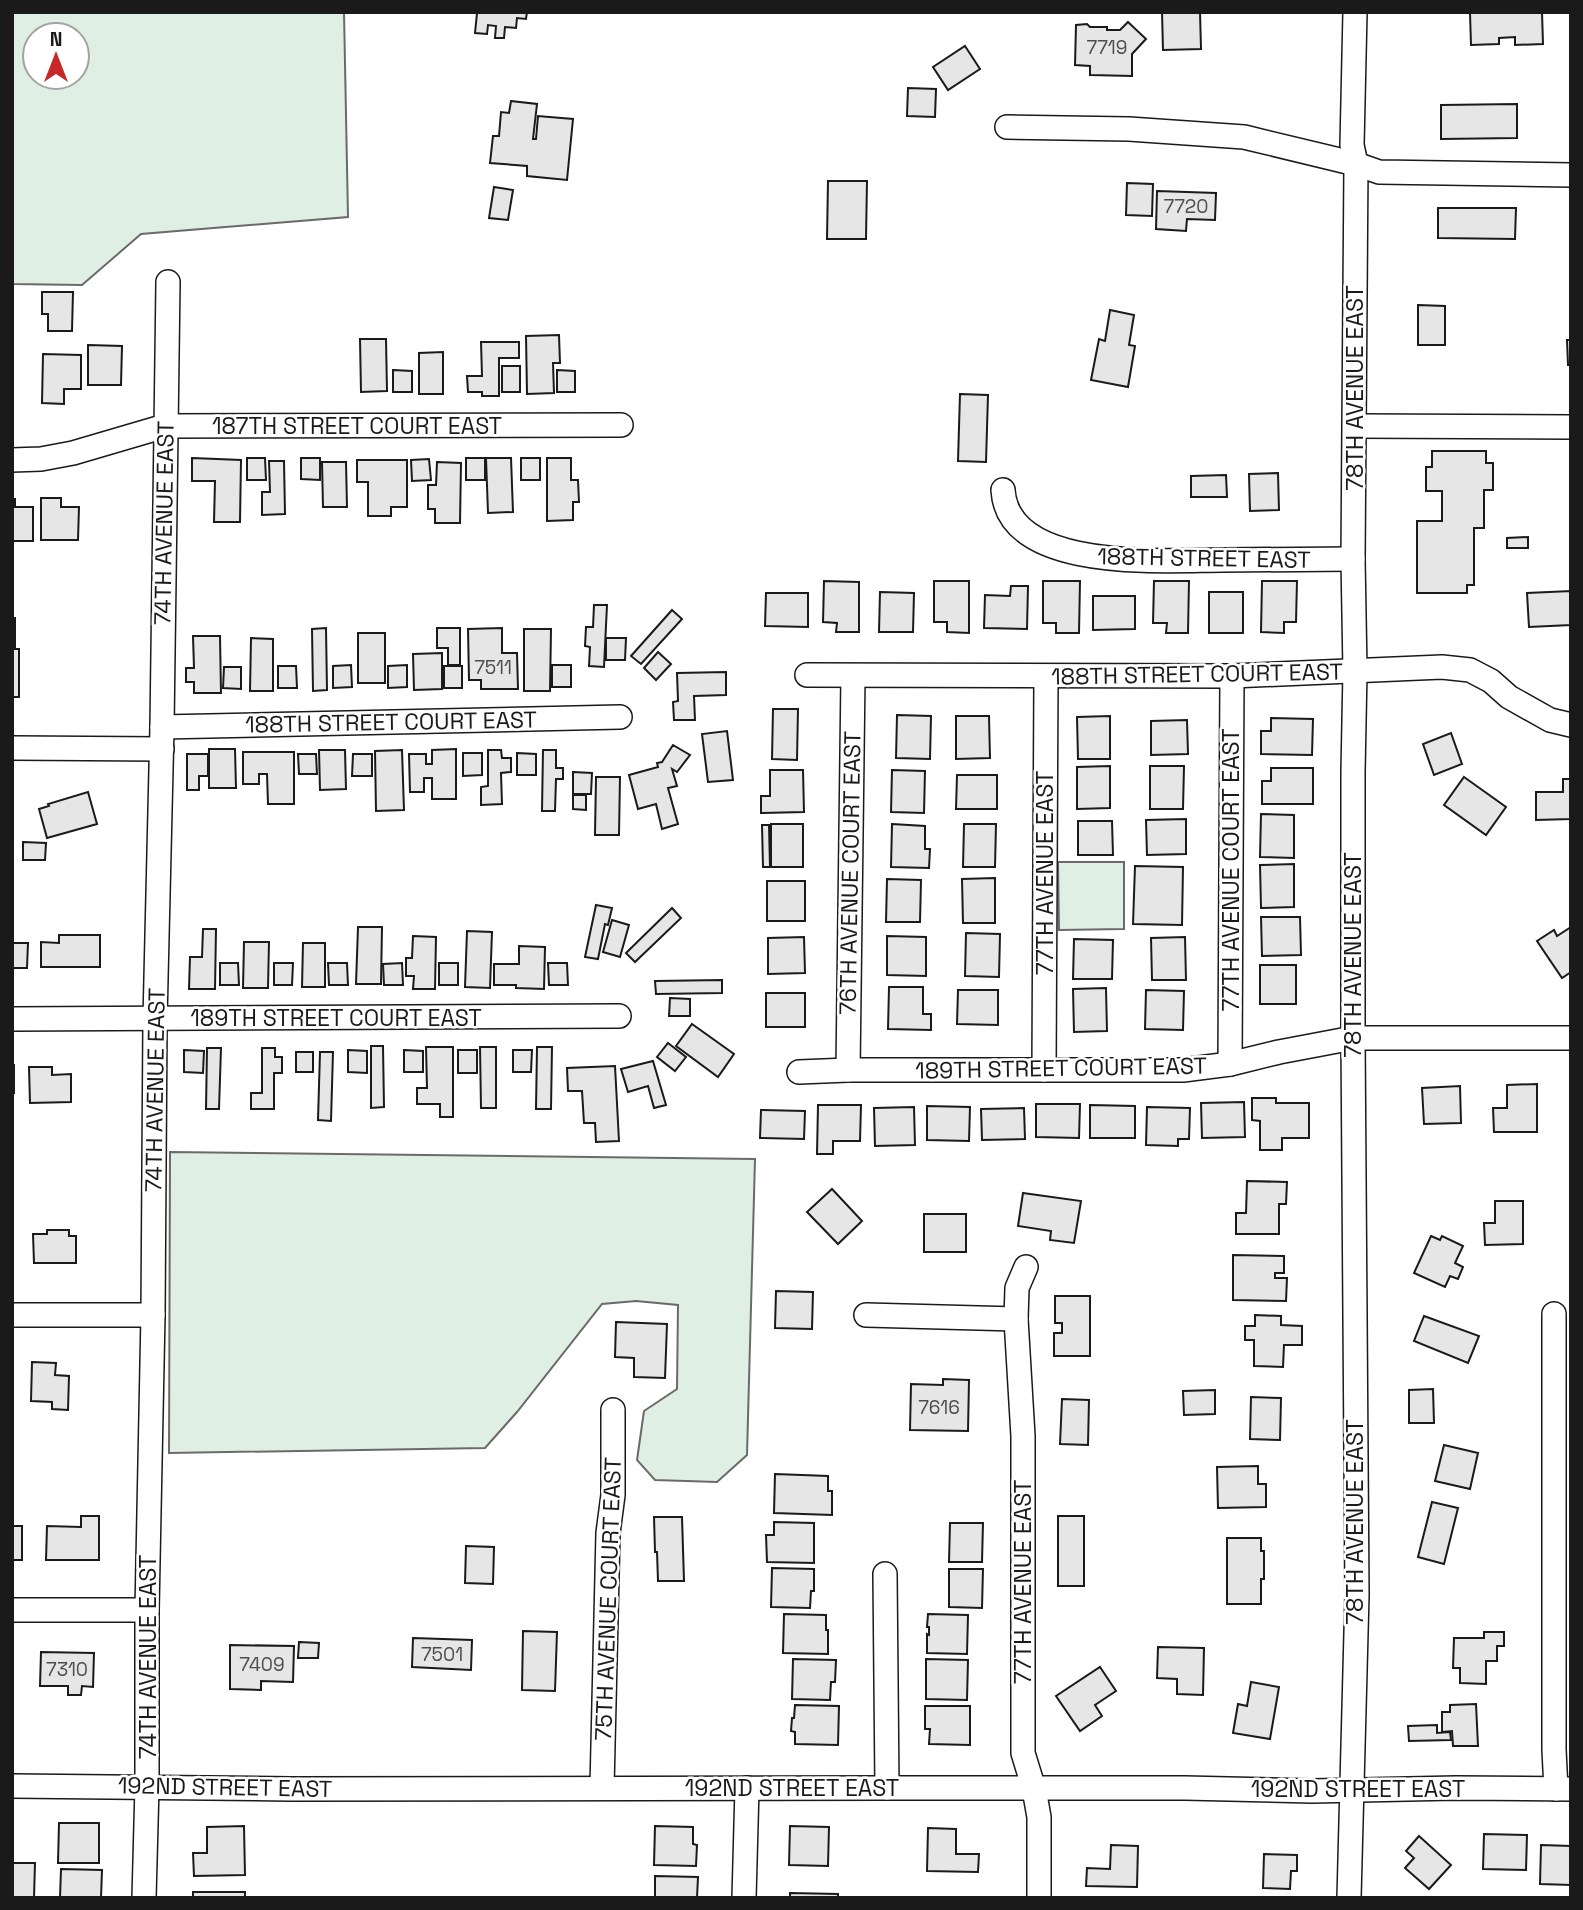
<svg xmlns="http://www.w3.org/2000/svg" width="1583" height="1910" font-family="'Space Grotesk',sans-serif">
  <rect width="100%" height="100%" fill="#fff"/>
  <g fill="#e0efe3" stroke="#6a6a6a" stroke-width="2" fill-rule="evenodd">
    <path d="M12 12H344L348 217 141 234 82 285 12 284ZM35 35H77V77H35Z"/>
    <path d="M1058 862H1124V929L1059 930Z"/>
    <path d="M170 1152 755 1159 747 1455 717 1482 655 1480 637 1460 644 1411 677 1389 678 1305 636 1301 602 1304 517 1412 485 1448 169 1453Z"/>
  </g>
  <g fill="#e6e6e6" stroke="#1a1a1a" stroke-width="2">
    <path d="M472 12H527L526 19 517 18 516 28 505 27 504 38H495L496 26 488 25 487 34 475 33 477 13Z"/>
    <path d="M1162 12H1200L1201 49 1163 50Z"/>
    <path d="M1542 12 1543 44 1515 45V37L1499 38V44L1471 45 1470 13Z"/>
    <path d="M1128 22 1146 39 1132 54V76L1090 75V66L1075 65 1076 25 1087 24 1090 27H1107V30H1120Z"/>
    <path d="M965 46 980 69 948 90 933 67Z"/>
    <path d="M908 88 936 89 935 117 907 116Z"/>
    <path d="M511 101 537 104 533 139H536L538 116 573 119 567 180 527 176V166L490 163 493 136H499L501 112 509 113Z"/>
    <path d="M1517 104V138L1441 139V105Z"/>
    <path d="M828 181H867L866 239H827Z"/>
    <path d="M1127 183 1153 184 1152 216 1126 215Z"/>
    <path d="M494 187 513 190 508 220 489 218Z"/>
    <path d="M1157 191 1216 193 1215 220 1187 219 1186 231 1156 229Z"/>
    <path d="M1438 208H1516L1515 239 1438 238Z"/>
    <path d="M42 292H73L72 331H48V314H42Z"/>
    <path d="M1418 305 1445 306V345H1418Z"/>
    <path d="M1110 310 1134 315 1129 345 1135 346 1128 387 1091 380 1099 339 1105 341Z"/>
    <path d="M559 335 560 363H553L554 393 527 394 526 336Z"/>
    <path d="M360 339H386L387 391 361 392Z"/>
    <path d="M1567 340H1571V365H1568Z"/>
    <path d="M481 342H519V358H499V396H482V392H468L467 376H482Z"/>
    <path d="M88 345 122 346 121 385H88Z"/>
    <path d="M443 352V394H419V353Z"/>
    <path d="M43 354 81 355V389H64V404L42 403Z"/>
    <rect x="502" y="366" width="18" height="26"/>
    <path d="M393 370 412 371V392H393Z"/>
    <path d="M557 370 575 371V392H557Z"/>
    <path d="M960 394 988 395 986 462 958 461Z"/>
    <path d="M1432 451H1486V463H1493V490H1484V528H1474V585H1467V593H1417V521H1442V491H1426V467H1432Z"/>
    <path d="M192 458 241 460 240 522H214L215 481H192Z"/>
    <path d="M247 458H265L266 480H247Z"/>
    <path d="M301 458H320V480L301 479Z"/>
    <rect x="466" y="458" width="19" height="22"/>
    <path d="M486 458H511L513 512 488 513Z"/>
    <rect x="521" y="458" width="19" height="22"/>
    <path d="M547 458H571V480H578L579 502H573V520L547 521Z"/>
    <path d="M429 459 431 480 412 481 411 460Z"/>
    <path d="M357 460H407V507H391V516H368V482H357Z"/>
    <path d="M269 461H284L285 514 262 515V492H270Z"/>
    <path d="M322 462H346L347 507H323Z"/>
    <path d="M437 462 461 463 460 523H435V509H428V485H436Z"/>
    <path d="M1278 473 1279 510 1250 511 1249 474Z"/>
    <path d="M1226 475 1227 497H1191V476Z"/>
    <path d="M41 498H61V507H79L78 540H41Z"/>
    <path d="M12 499H15V507H33V541H12Z"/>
    <path d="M1528 537V548H1507V538Z"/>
    <path d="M824 581 859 582V632H836L837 623 823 622Z"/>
    <path d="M934 581H969V633L947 632V622H934Z"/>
    <path d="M1043 581H1080L1079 633H1056V623H1043Z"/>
    <path d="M1154 581H1189L1188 633H1166L1167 623H1153Z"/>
    <path d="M1262 581H1297L1296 622H1284V633L1261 632Z"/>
    <path d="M1011 586H1028L1027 629 984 628 985 595 1010 596Z"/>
    <path d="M1571 591V625L1529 627 1527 593Z"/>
    <path d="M880 592 914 593 913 632H879Z"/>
    <rect x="1209" y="592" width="34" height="41"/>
    <path d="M766 593H808V627L765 626Z"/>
    <path d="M1093 596H1135V629L1093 630Z"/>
    <path d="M594 605H607L604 667 589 666 590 647 585 646 586 627H593Z"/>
    <path d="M672 610 682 619 641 664 631 656Z"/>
    <path d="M12 618H15V649H19V697H12Z"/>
    <path d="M326 628 327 690 313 691 312 629Z"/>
    <path d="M437 628H460V665H448V648H437Z"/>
    <path d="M502 628V653H517L518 689H481V680H469L468 629Z"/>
    <path d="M524 629H551L550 691H524Z"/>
    <rect x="358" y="633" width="27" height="50"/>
    <path d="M193 636H220L221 693H194V682H186V668H194Z"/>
    <path d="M251 638 273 639V691H250Z"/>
    <path d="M606 638H626L625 660H606Z"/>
    <path d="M658 652 671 664 656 680 644 668Z"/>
    <path d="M442 653V689L414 690 413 654Z"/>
    <path d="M351 665 352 687 333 688V666Z"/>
    <path d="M407 665V687L388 688V666Z"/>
    <rect x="552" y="665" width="19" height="22"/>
    <path d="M278 666H296L297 688H278Z"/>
    <rect x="444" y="666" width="18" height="22"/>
    <path d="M224 667H241V689L223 688Z"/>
    <path d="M726 672V695L694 696 695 720H674L673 702 678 701 677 673Z"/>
    <path d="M773 709H798L797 760 772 759Z"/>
    <path d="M897 715 931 716 930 759 896 758Z"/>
    <path d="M956 716H989L990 758 956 759Z"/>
    <path d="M1110 716V759H1078L1077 717Z"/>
    <path d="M1271 718 1313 719 1312 755 1261 754V731H1271Z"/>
    <path d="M1187 720 1188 754 1151 755V721Z"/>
    <path d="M727 731 733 780 708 782 702 734Z"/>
    <path d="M1451 733 1462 764 1434 775 1423 744Z"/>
    <path d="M673 745 690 755 677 772 672 769 677 786 668 788 678 824 662 829 656 804 638 809 629 775 658 767 657 763 662 762Z"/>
    <path d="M209 749H235L236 788H209Z"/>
    <path d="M456 749V799H432V778H424V792H410L409 754H426V764H432V750Z"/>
    <path d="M319 750H345L346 789 320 790Z"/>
    <path d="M402 750 404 810 376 811 375 751Z"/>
    <path d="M488 750H501L502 758H511V772L501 773 502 804 481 805V787L488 786Z"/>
    <path d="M543 750H556V768H563V779H556L555 811H542Z"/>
    <path d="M243 752H294V804H268L267 774H259V784H243Z"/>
    <path d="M463 753H482V775L463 776Z"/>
    <path d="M517 753 536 754V775H517Z"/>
    <path d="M187 754H208V776H199V790H187Z"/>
    <path d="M298 754H316L317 774H299Z"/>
    <path d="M353 754H372V776H352Z"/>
    <path d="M1110 766V808L1077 809V767Z"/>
    <path d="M1150 766H1184L1183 809H1150Z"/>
    <path d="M1271 768H1313V804H1262V781H1271Z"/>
    <path d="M770 770H803L804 812 761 813V796H770Z"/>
    <path d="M892 770 925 771 924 813 891 812Z"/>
    <path d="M573 772 592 773 591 794H573Z"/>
    <path d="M957 775H997V809H956Z"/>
    <path d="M596 777H620L619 835H595Z"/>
    <path d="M1464 777 1506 807 1486 835 1444 805Z"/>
    <path d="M1563 779H1571V819L1536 820V792H1563Z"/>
    <path d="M88 792 97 824 47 838 39 809 49 806 48 804Z"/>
    <path d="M573 795H586V810L573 809Z"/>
    <path d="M1261 814 1294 815V858L1260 857Z"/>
    <path d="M1186 819V854L1147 855 1146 820Z"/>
    <path d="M1078 821H1112L1113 855H1078Z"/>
    <rect x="771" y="824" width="32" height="43"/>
    <path d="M892 824 925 826V849H930L929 868 891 867Z"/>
    <path d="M964 824H996L995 867H963Z"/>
    <path d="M762 825H769L770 867H763Z"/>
    <path d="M23 842 46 843 45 860H23Z"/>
    <path d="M1294 864V907L1261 908 1260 865Z"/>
    <path d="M1135 866 1183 867 1182 925 1133 924Z"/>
    <path d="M995 878V923H963L962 879Z"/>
    <path d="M887 879 921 880 920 922H886Z"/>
    <rect x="767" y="881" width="38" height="40"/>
    <path d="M596 905 612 908 608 925 605 924 598 959 585 957Z"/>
    <path d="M672 908 681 918 635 962 626 953Z"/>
    <path d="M1261 917H1300L1301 955 1262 956Z"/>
    <path d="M612 920 629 925 620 957 603 952Z"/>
    <path d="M358 927H382L381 984H356Z"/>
    <path d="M1571 927V972L1562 978 1537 941 1554 930 1557 936Z"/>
    <path d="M203 929H216L215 989H189L190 957H202Z"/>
    <path d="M467 931 492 932 490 988 465 987Z"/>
    <path d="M966 933 1000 934 999 977 965 976Z"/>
    <path d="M59 935H100V967H41V942L59 943Z"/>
    <path d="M413 936 436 937 435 989H413L414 976H406V958H412Z"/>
    <path d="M887 936 926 937V976L887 975Z"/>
    <path d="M804 937 805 973 768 974V938Z"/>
    <path d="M1185 937 1186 980H1152L1151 938Z"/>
    <path d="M1074 939 1113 940 1112 979H1073Z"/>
    <path d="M244 942H269L268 988H243Z"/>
    <path d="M12 943H28L27 968H12Z"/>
    <path d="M303 943H325V987H302Z"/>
    <path d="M519 946 545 947 544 989 516 988V985H494V964H519Z"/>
    <path d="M220 963H238L239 985H220Z"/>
    <path d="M274 963H293L292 985H274Z"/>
    <path d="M328 963H347L348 985H329Z"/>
    <path d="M402 963 403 985H384L383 964Z"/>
    <rect x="439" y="963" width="19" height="22"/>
    <path d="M548 963H567L568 985H549Z"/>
    <rect x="1260" y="965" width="36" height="39"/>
    <path d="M722 980V993L656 994 655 981Z"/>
    <path d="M889 987H923V1014H931V1030L888 1029Z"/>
    <path d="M1106 988 1107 1031 1074 1032 1073 989Z"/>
    <path d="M958 990H998V1025L957 1024Z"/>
    <path d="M1146 990 1184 991 1183 1030 1145 1029Z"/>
    <rect x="766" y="993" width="39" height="34"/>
    <path d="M670 998 690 999V1016H669Z"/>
    <path d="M692 1024 734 1054 718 1077 676 1046Z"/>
    <path d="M668 1043 686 1057 675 1071 657 1057Z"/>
    <path d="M371 1046H383L384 1107 371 1108Z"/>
    <path d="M426 1047H453V1117H440V1104H417V1088H427Z"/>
    <path d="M480 1047H496V1108H481Z"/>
    <path d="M537 1047H552L551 1109H536Z"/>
    <path d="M207 1048H221L219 1109H206Z"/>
    <path d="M262 1048H275V1057H282V1073H274V1109H251V1093H262Z"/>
    <path d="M184 1050 204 1051 203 1073 184 1072Z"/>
    <path d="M348 1050 367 1051V1073L348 1072Z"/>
    <path d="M404 1050 423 1051V1072H404Z"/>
    <rect x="458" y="1050" width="19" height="23"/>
    <path d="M513 1050H532L531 1072H513Z"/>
    <rect x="296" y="1052" width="17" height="20"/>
    <path d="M320 1052H333L331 1121 318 1120Z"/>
    <path d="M653 1061 666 1105 654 1108 648 1086 628 1092 621 1069Z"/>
    <rect x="12" y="1065" width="2" height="28"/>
    <path d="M615 1066 619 1141 596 1142 595 1123H584L582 1091H568L567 1068Z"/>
    <path d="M29 1067H52V1075L71 1074V1102L30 1103Z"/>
    <path d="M1537 1084V1132H1494L1493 1108H1507V1085Z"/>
    <path d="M1460 1086 1461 1123 1424 1124 1422 1088Z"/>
    <path d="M1252 1098H1276V1103H1309V1138H1282V1150H1260V1121L1252 1120Z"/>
    <path d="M1244 1102 1245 1137 1202 1138 1201 1103Z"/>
    <path d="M1036 1104H1080L1079 1138 1036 1137Z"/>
    <path d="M818 1105H861L860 1141H833V1154H817Z"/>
    <path d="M1090 1105 1135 1106V1138H1090Z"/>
    <path d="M927 1106 970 1107 969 1141 927 1140Z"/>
    <path d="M914 1107 915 1145 875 1146 874 1108Z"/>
    <path d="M1147 1107 1190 1108 1189 1139H1178V1146L1146 1145Z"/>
    <path d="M1024 1108 1025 1139 982 1140 981 1109Z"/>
    <path d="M761 1110 805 1111 804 1139 760 1138Z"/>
    <path d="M1247 1181 1287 1182 1286 1204H1279V1234H1236V1213H1246Z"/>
    <path d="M832 1189 862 1221 838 1244 807 1212Z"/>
    <path d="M1023 1193 1081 1201 1074 1243 1050 1240 1051 1231 1018 1226Z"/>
    <path d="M1495 1201H1523V1244L1485 1245 1484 1223H1495Z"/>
    <rect x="924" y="1214" width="42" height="38"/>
    <path d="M47 1230H69V1236H76V1263H34L33 1234H47Z"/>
    <path d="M1431 1236 1440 1240 1442 1236 1463 1246 1455 1263 1463 1267 1458 1279 1450 1276 1445 1287 1414 1273Z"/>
    <path d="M1233 1255 1284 1256V1273H1275V1278H1287L1286 1301 1233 1300Z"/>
    <path d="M776 1291 813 1292 812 1329 775 1328Z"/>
    <path d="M1055 1296H1090V1356H1054V1333H1062V1323H1055Z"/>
    <path d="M1255 1315 1281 1316V1325L1302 1326V1345H1284L1283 1367 1254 1366V1340H1245V1326H1255Z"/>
    <path d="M1424 1316 1479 1336 1468 1363 1414 1341Z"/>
    <path d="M616 1322 667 1324 665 1378 634 1377V1358L615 1357Z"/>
    <path d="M32 1362 56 1363 55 1375 69 1376 68 1410 52 1409V1402L31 1401Z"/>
    <path d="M943 1379 969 1380 968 1431 910 1430 911 1384 943 1385Z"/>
    <path d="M1433 1389 1434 1423H1409V1390Z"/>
    <path d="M1215 1390V1414L1184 1415 1183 1391Z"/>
    <path d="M1251 1397 1281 1398 1280 1440 1250 1439Z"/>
    <path d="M1062 1399 1089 1400 1088 1445 1060 1444Z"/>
    <path d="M1444 1445 1478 1453 1470 1489 1435 1481Z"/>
    <path d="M1258 1466V1484H1266V1507L1218 1508 1217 1467Z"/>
    <path d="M775 1474 828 1476V1491H832V1515L774 1513Z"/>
    <path d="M1432 1502 1458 1508 1444 1564 1418 1557Z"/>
    <path d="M81 1516H99V1560H46L47 1526 81 1527Z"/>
    <rect x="1058" y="1516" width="26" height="70"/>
    <path d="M654 1517H682L684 1581H658L657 1552H655Z"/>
    <path d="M774 1522 814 1523V1563L767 1562 766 1535H774Z"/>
    <path d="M950 1523H983L982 1562H949Z"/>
    <rect x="12" y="1526" width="10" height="34"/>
    <path d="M1227 1538H1261V1551H1264V1579H1261V1604H1227Z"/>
    <path d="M466 1546 494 1547 493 1584 465 1583Z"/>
    <path d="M772 1568 814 1569V1591H811L810 1608 771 1607Z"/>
    <path d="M949 1569H983L982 1608 949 1607Z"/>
    <path d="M784 1614 826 1615V1630H828V1654L783 1653Z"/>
    <path d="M928 1614 968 1615 967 1654 927 1653V1634L929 1635V1627H927Z"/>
    <path d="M523 1631 557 1632 555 1691 522 1690Z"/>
    <path d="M1484 1632H1504V1646H1497V1661H1486V1684L1460 1683V1668H1453L1454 1638H1484Z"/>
    <path d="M413 1638 472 1640 471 1670 412 1667Z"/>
    <path d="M299 1642 319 1643 318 1658H298Z"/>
    <path d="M230 1645 294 1646 293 1682 261 1681V1690L230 1689Z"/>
    <path d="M1158 1647 1204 1648 1203 1695 1177 1694V1679L1157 1678Z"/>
    <path d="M41 1652 94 1653 93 1687 82 1686 81 1695H68V1686H40Z"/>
    <path d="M793 1659 836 1660 835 1682H831L830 1700 792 1699Z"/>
    <path d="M926 1659 968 1660 967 1700 926 1699Z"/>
    <path d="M1100 1667 1116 1691 1095 1705 1102 1716 1080 1731 1056 1696Z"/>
    <path d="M1251 1682 1279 1687 1270 1739 1233 1733 1238 1704 1247 1706Z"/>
    <path d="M1476 1704 1478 1746H1453L1452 1731 1442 1732V1712H1450V1705Z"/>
    <path d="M795 1705 839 1706 838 1745 795 1744V1732L791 1731 792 1718H794Z"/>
    <path d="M925 1706H970V1745L929 1744 930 1729H925Z"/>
    <path d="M1437 1725V1733L1450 1732 1451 1740 1409 1741 1408 1726Z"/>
    <path d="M59 1823H99V1863H58Z"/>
    <path d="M244 1826 245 1875 194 1876 193 1853H207V1827Z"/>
    <path d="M655 1826 693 1827V1844L697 1845 696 1866 654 1865Z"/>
    <path d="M790 1826 829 1827 828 1866 789 1865Z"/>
    <path d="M928 1828 956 1829V1854H979L978 1872 927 1871Z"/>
    <path d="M1484 1834 1527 1835 1526 1870 1483 1869Z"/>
    <path d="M1419 1836 1451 1865 1429 1889 1405 1868 1414 1858 1406 1851Z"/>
    <path d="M1111 1845 1138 1846 1137 1887 1086 1886 1087 1868 1110 1869Z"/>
    <path d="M1541 1845 1571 1846V1885L1540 1884Z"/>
    <path d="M1264 1854 1297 1855V1871H1291L1290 1889 1263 1888Z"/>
    <path d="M12 1863H35L34 1898H12Z"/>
    <path d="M61 1869 102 1870 101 1898H60Z"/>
    <path d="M655 1876 698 1877 697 1898H655Z"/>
    <rect x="193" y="1892" width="52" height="6"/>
    <path d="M790 1893 838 1894V1898H790Z"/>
  </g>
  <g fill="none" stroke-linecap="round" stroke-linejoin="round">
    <defs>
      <g id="minor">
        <path d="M1007 127 1129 129 1244 137 1356 164 1379 172 1571 175"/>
        <path d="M1355 426 1571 427"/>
        <path d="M12 460 41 459 73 453 165 426 621 425"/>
        <path d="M1003 490C1008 573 1166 560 1223 560 1267 560 1310 559 1353 559"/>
        <path d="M807 675 1232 676 1442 667 1470 670 1491 681 1509 697 1550 720 1571 725"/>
        <path d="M162 727 620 717"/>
        <path d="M12 748 162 749"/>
        <path d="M12 1019 619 1016"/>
        <path d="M1230 1064 1232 676"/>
        <path d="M848 1070 853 676"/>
        <path d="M1044 1070 1046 676"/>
        <path d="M799 1072 848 1070H1183L1230 1064 1279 1052 1353 1038H1571"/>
        <path d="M1026 1267 1017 1288 1016 1319 1023 1436V1753L1034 1789 1039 1817V1898"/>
        <path d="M1554 1314V1750L1556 1789"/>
        <path d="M12 1315H153"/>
        <path d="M866 1315 1016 1319"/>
        <path d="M885 1574 887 1788"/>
        <path d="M12 1610H147"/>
        <path d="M12 1786 291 1789 887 1788H1185L1312 1791 1456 1788 1571 1789"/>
        <path d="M602 1787 608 1533 613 1495V1410"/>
        <path d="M144 1898 147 1786V1610L153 1315 155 1020 162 727 168 282"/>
        <path d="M744 1898 747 1788"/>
        <path d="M1349 1898 1357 1595 1353 1038V772L1355 671 1353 559 1356 164 1352 145 1355 12"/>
      </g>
    </defs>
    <use href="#minor" stroke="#1a1a1a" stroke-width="26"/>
    <use href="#minor" stroke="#fff" stroke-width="23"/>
  </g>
  <g text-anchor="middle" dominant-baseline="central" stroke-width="5" stroke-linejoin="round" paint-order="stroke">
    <g font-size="19" fill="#4d4d4d">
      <text x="1107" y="47">7719</text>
      <text x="1186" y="206">7720</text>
      <text x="493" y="667">7511</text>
      <text x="939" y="1407">7616</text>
      <text x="442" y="1654">7501</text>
      <text x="262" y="1664">7409</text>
      <text x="67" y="1669">7310</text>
    </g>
    <g font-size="23" fill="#1a1a1a" stroke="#fff">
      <text transform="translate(1355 388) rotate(-90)">78TH AVENUE EAST</text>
      <text x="357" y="426">187TH STREET COURT EAST</text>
      <text transform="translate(164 523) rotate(-89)">74TH AVENUE EAST</text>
      <text transform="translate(1204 558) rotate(1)">188TH STREET EAST</text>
      <text transform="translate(1197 674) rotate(-1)">188TH STREET COURT EAST</text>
      <text transform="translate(391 722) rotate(-1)">188TH STREET COURT EAST</text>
      <text transform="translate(1231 870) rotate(-90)">77TH AVENUE COURT EAST</text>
      <text transform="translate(850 873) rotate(-89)">76TH AVENUE COURT EAST</text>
      <text transform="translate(1045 873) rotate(-90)">77TH AVENUE EAST</text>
      <text transform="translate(1353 955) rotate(-90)">78TH AVENUE EAST</text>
      <text x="336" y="1018">189TH STREET COURT EAST</text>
      <text transform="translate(1061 1068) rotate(-1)">189TH STREET COURT EAST</text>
      <text transform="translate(155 1090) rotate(-89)">74TH AVENUE EAST</text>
      <text transform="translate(1355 1522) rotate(-90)">78TH AVENUE EAST</text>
      <text transform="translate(1023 1582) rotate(-90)">77TH AVENUE EAST</text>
      <text transform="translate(608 1599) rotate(-88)">75TH AVENUE COURT EAST</text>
      <text transform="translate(148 1657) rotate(-90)">74TH AVENUE EAST</text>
      <text transform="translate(225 1787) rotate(1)">192ND STREET EAST</text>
      <text x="792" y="1788">192ND STREET EAST</text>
      <text x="1358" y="1789">192ND STREET EAST</text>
    </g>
  </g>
  <rect width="1583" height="1910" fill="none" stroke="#1a1a1a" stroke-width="28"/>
  <g transform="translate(56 56)"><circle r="33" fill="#ffffff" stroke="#a3a3a3" stroke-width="2"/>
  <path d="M0-5L12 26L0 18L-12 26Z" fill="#c62828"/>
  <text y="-10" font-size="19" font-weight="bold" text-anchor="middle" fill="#1a1a1a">N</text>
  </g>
</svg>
